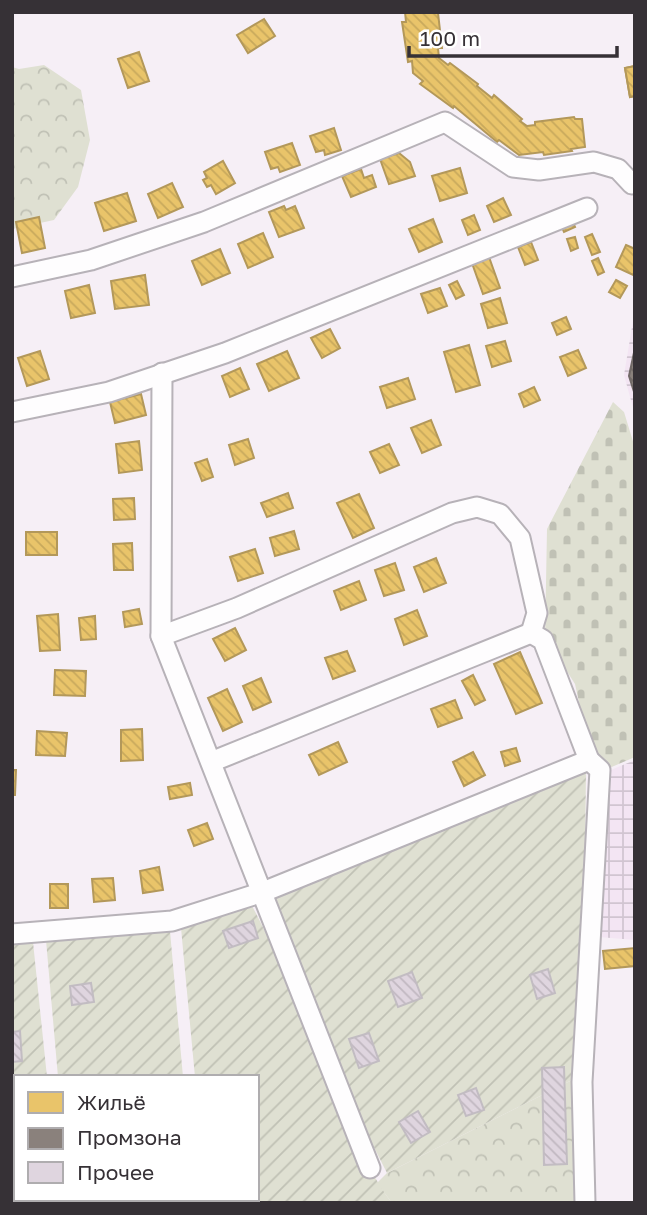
<svg xmlns="http://www.w3.org/2000/svg" width="647" height="1215" font-family="'Golos Text',sans-serif">
  <defs>
    <pattern id="industrial-grid" width="8" height="8" patternUnits="userSpaceOnUse" patternTransform="scale(1.75)"><rect width="8" height="8" fill="#f3e5f3"/><path d="M0 4h8M4 0v8" fill="none" stroke="#d1c5d1"/></pattern>
    <pattern id="forest-crowns" width="20" height="18" patternUnits="userSpaceOnUse" patternTransform="scale(1.75)"><rect width="20" height="18" fill="#dfe0d2"/><path d="M2 6a3 3 0 1 1 6 0M12 15a3 3 0 1 1 6 0" fill="none" stroke="#c0c1b5"/></pattern>
    <pattern id="cemetery-stones" width="16" height="16" patternUnits="userSpaceOnUse" patternTransform="scale(1.75)"><rect width="16" height="16" fill="#dfe0d2"/><path d="M2 7V4a2 2 0 0 1 4 0v3zM10 15v-3a2 2 0 0 1 4 0v3z" fill="#c0c1b5"/></pattern>
    <pattern id="garden-furrows" width="10" height="10" patternUnits="userSpaceOnUse" patternTransform="scale(1.75)"><rect width="10" height="10" fill="#dfe0d2"/><path d="M-1 1l2-2M0 10L10 0M9 11l2-2" fill="none" stroke="#c0c1b5"/></pattern>
    <pattern id="homes-back-hatch" width="6" height="6" patternUnits="userSpaceOnUse" patternTransform="scale(1.75)"><rect width="6" height="6" fill="#e9c46a"/><path d="M-1 5l2 2M0 0l6 6M5-1l2 2" fill="none" stroke="#c8a95c"/></pattern>
    <pattern id="industry-back-hatch" width="6" height="6" patternUnits="userSpaceOnUse" patternTransform="scale(1.75)"><rect width="6" height="6" fill="#8a817c"/><path d="M-1 5l2 2M0 0l6 6M5-1l2 2" fill="none" stroke="#726a66"/></pattern>
    <pattern id="building-back-hatch" width="6" height="6" patternUnits="userSpaceOnUse" patternTransform="scale(1.75)"><rect width="6" height="6" fill="#dfd5df"/><path d="M-1 5l2 2M0 0l6 6M5-1l2 2" fill="none" stroke="#c0b7c0"/></pattern>
  </defs>
  <rect width="100%" height="100%" fill="#f6eff6"/>
  <g fill="url(#industrial-grid)">
    <path d="M635 309V415L624 375Z"/>
    <path d="M635 760V940L599 937 606 772Z"/>
  </g>
  <g fill="url(#forest-crowns)">
    <path d="M44 65 81 90 90 140 78 187 54 220 12 229V67L19 69Z"/>
    <path d="M572 1080 577 1203H392L377 1183 387 1173Z"/>
  </g>
  <path fill="url(#cemetery-stones)" d="M613 402 624 412 635 448V757L607 769 589 748 575 684 545 637 547 529Z"/>
  <g fill="url(#garden-furrows)">
    <path d="M586 771 584 938 572 1080 387 1173 350 1100 263 898Z"/>
    <path d="M250 902C289 975 315 1054 350 1128 363 1154 374 1180 392 1203H206V1199H257V1077H195L181 928Z"/>
    <path d="M170 931 183 1077H58L46 940Z"/>
    <path d="M33 942 47 1077H16V1199H61V1203H12V943Z"/>
    <rect x="69" y="1199" width="125" height="4"/>
  </g>
  <g fill="url(#homes-back-hatch)" stroke="#b3985a" stroke-width="2">
    <path d="M405 12 438 13 442 48H438L439 58 448 65 450 63 478 84 477 86 492 98 494 95 522 119 520 121 527 126 535 125V122L574 117 575 119H582L585 147 571 149 572 151 544 155 543 152 519 155 499 140 497 142 454 106 453 108 420 84 423 81 413 73 412 61 408 62 402 22H406Z"/>
    <path d="M264 19 275 36 248 53 237 35Z"/>
    <path d="M139 52 149 81 128 88 118 59Z"/>
    <path d="M635 66V96L630 97 625 68Z"/>
    <path d="M635 66V96L630 97 625 68Z"/>
    <path d="M334 128 341 150 325 155 324 150 316 152 310 136Z"/>
    <path d="M292 143 300 165 280 172 278 167 271 169 265 152Z"/>
    <path d="M399 153 410 162 415 176 389 184 380 159Z"/>
    <path d="M223 161 235 183 216 194 211 185 207 187 203 180 207 178 204 172Z"/>
    <path d="M460 168 467 193 440 201 432 176Z"/>
    <path d="M361 169 364 178 372 175 376 187 351 197 342 176Z"/>
    <path d="M172 183 183 207 158 218 148 194Z"/>
    <path d="M127 193 136 221 104 231 95 203Z"/>
    <path d="M503 198 511 215 494 222 487 206Z"/>
    <path d="M284 206 286 210 295 206 304 228 279 237 269 212Z"/>
    <path d="M474 215 480 230 468 235 462 220Z"/>
    <path d="M39 217 45 248 22 253 16 222Z"/>
    <path d="M571 218 575 227 564 232 560 223Z"/>
    <path d="M433 219 442 242 419 252 409 229Z"/>
    <path d="M263 233 273 257 248 268 238 244Z"/>
    <path d="M592 234 600 252 592 255 585 237Z"/>
    <path d="M575 237 578 248 571 251 567 239Z"/>
    <path d="M531 242 538 260 525 265 518 247Z"/>
    <path d="M626 245 635 249V270L633 275 616 267Z"/>
    <path d="M220 249 230 273 202 285 192 261Z"/>
    <path d="M489 257 500 288 483 294 472 263Z"/>
    <path d="M598 258 604 272 598 275 592 261Z"/>
    <path d="M145 275 149 305 115 309 111 281Z"/>
    <path d="M616 280 627 286 620 298 609 292Z"/>
    <path d="M457 281 464 295 456 299 449 285Z"/>
    <path d="M89 285 95 313 71 318 65 291Z"/>
    <path d="M440 288 447 306 428 313 421 294Z"/>
    <path d="M500 298 507 323 488 328 481 304Z"/>
    <path d="M566 317 571 329 557 335 552 323Z"/>
    <path d="M330 329 340 348 322 358 311 338Z"/>
    <path d="M505 341 511 361 492 367 486 346Z"/>
    <path d="M469 345 480 385 456 392 444 352Z"/>
    <path d="M578 350 586 368 568 376 560 357Z"/>
    <path d="M40 351 49 379 27 386 18 358Z"/>
    <path d="M287 351 299 378 269 391 257 364Z"/>
    <path d="M240 368 249 389 230 397 222 376Z"/>
    <path d="M408 378 415 399 387 408 380 387Z"/>
    <path d="M534 387 540 400 524 407 519 394Z"/>
    <path d="M141 394 146 415 115 423 110 402Z"/>
    <path d="M431 420 441 445 422 453 411 428Z"/>
    <path d="M248 439 254 458 235 465 229 445Z"/>
    <path d="M139 441 142 470 119 473 116 444Z"/>
    <path d="M389 444 399 465 380 473 370 452Z"/>
    <path d="M207 459 213 477 202 481 195 463Z"/>
    <path d="M288 493 293 508 267 517 261 503Z"/>
    <path d="M359 494 374 528 353 538 337 503Z"/>
    <path d="M134 498 135 519 114 520 113 499Z"/>
    <path d="M294 531 299 549 275 556 270 538Z"/>
    <rect x="26" y="532" width="31" height="23"/>
    <path d="M132 543 133 570H114L113 544Z"/>
    <path d="M255 549 263 573 238 581 230 557Z"/>
    <path d="M436 558 446 583 424 592 414 567Z"/>
    <path d="M395 563 404 590 384 596 375 570Z"/>
    <path d="M359 581 366 600 341 610 334 591Z"/>
    <path d="M139 609 142 624 125 627 123 612Z"/>
    <path d="M417 610 427 636 404 645 395 619Z"/>
    <path d="M58 614 60 650 40 651 37 616Z"/>
    <path d="M95 616 96 639 81 640 79 618Z"/>
    <path d="M235 628 246 650 225 661 213 639Z"/>
    <path d="M347 651 355 671 333 679 325 658Z"/>
    <path d="M520 652 542 703 516 714 494 664Z"/>
    <path d="M55 670 86 671 85 696 54 695Z"/>
    <path d="M473 675 485 700 475 705 462 681Z"/>
    <path d="M261 678 271 702 253 710 243 686Z"/>
    <path d="M227 689 242 722 223 731 208 698Z"/>
    <path d="M455 700 462 718 438 727 431 709Z"/>
    <path d="M142 729 143 760 121 761V730Z"/>
    <path d="M37 731 67 733 65 756 36 755Z"/>
    <path d="M338 742 347 762 319 775 309 755Z"/>
    <path d="M516 748 520 761 505 766 501 752Z"/>
    <path d="M473 752 485 775 464 786 453 762Z"/>
    <path d="M12 770H16L15 795H12Z"/>
    <path d="M190 783 192 795 170 799 168 787Z"/>
    <path d="M207 823 213 839 194 846 188 830Z"/>
    <path d="M159 867 163 890 143 893 140 871Z"/>
    <path d="M113 878 115 900 94 902 92 879Z"/>
    <rect x="50" y="884" width="18" height="24"/>
    <path d="M635 948V966L605 969 603 951Z"/>
  </g>
  <path fill="url(#industry-back-hatch)" stroke="#716967" stroke-width="2" d="M635 348V395L629 376Z"/>
  <g fill="url(#building-back-hatch)" stroke="#c2bcc2" stroke-width="2">
    <path d="M253 921 258 938 229 948 223 931Z"/>
    <path d="M548 969 555 993 537 999 530 975Z"/>
    <path d="M412 972 422 998 398 1007 388 981Z"/>
    <path d="M91 983 94 1002 72 1005 70 986Z"/>
    <path d="M20 1031 22 1061 12 1062V1032Z"/>
    <path d="M369 1033 379 1061 359 1068 349 1039Z"/>
    <path d="M564 1067 567 1164 544 1165 542 1068Z"/>
    <path d="M476 1088 484 1110 466 1116 458 1095Z"/>
    <path d="M418 1111 430 1132 411 1143 399 1122Z"/>
  </g>
  <g fill="none" stroke-linecap="round" stroke-linejoin="round">
    <defs>
      <g id="minor">
        <path d="M12 277 91 260 204 222 445 122 513 167 539 170 594 162 618 169 632 184"/>
        <path d="M162 373 161 636 370 1168"/>
        <path d="M12 412 109 392 225 353 587 208"/>
        <path d="M531 633 543 640 589 760"/>
        <path d="M161 636 237 608 452 513 477 507 500 514 520 538 537 613 531 633"/>
        <path d="M211 762 531 633"/>
        <path d="M12 934 172 921 263 892 589 760 600 770 582 1082 585 1203"/>
      </g>
    </defs>
    <use href="#minor" stroke="#b7b2b8" stroke-width="23"/>
    <use href="#minor" stroke="#fefdfe" stroke-width="19"/>
  </g>
  <rect width="647" height="1215" fill="none" stroke="#363136" stroke-width="28"/>
  <rect x="14" y="1075" width="245" height="126" fill="#ffffff" stroke="#afadaf" stroke-width="2"/>
  <rect x="28" y="1092" width="35" height="21" fill="#e9c46a" stroke="#afadaf" stroke-width="2"/>
  <text x="77" y="1110" font-size="21" fill="#363136">Жильё</text>
  <rect x="28" y="1128" width="35" height="21" fill="#8a817c" stroke="#afadaf" stroke-width="2"/>
  <text x="77" y="1145" font-size="21" fill="#363136">Промзона</text>
  <rect x="28" y="1162" width="35" height="21" fill="#dfd5df" stroke="#afadaf" stroke-width="2"/>
  <text x="77" y="1180" font-size="21" fill="#363136">Прочее</text>
  <path d="M409 46v10h208v-10" fill="none" stroke="#363136" stroke-width="3.5"/>
  <text x="420" y="46" font-size="21" fill="#363136" stroke="#ffffff" stroke-width="5" paint-order="stroke">100 m</text>
</svg>
